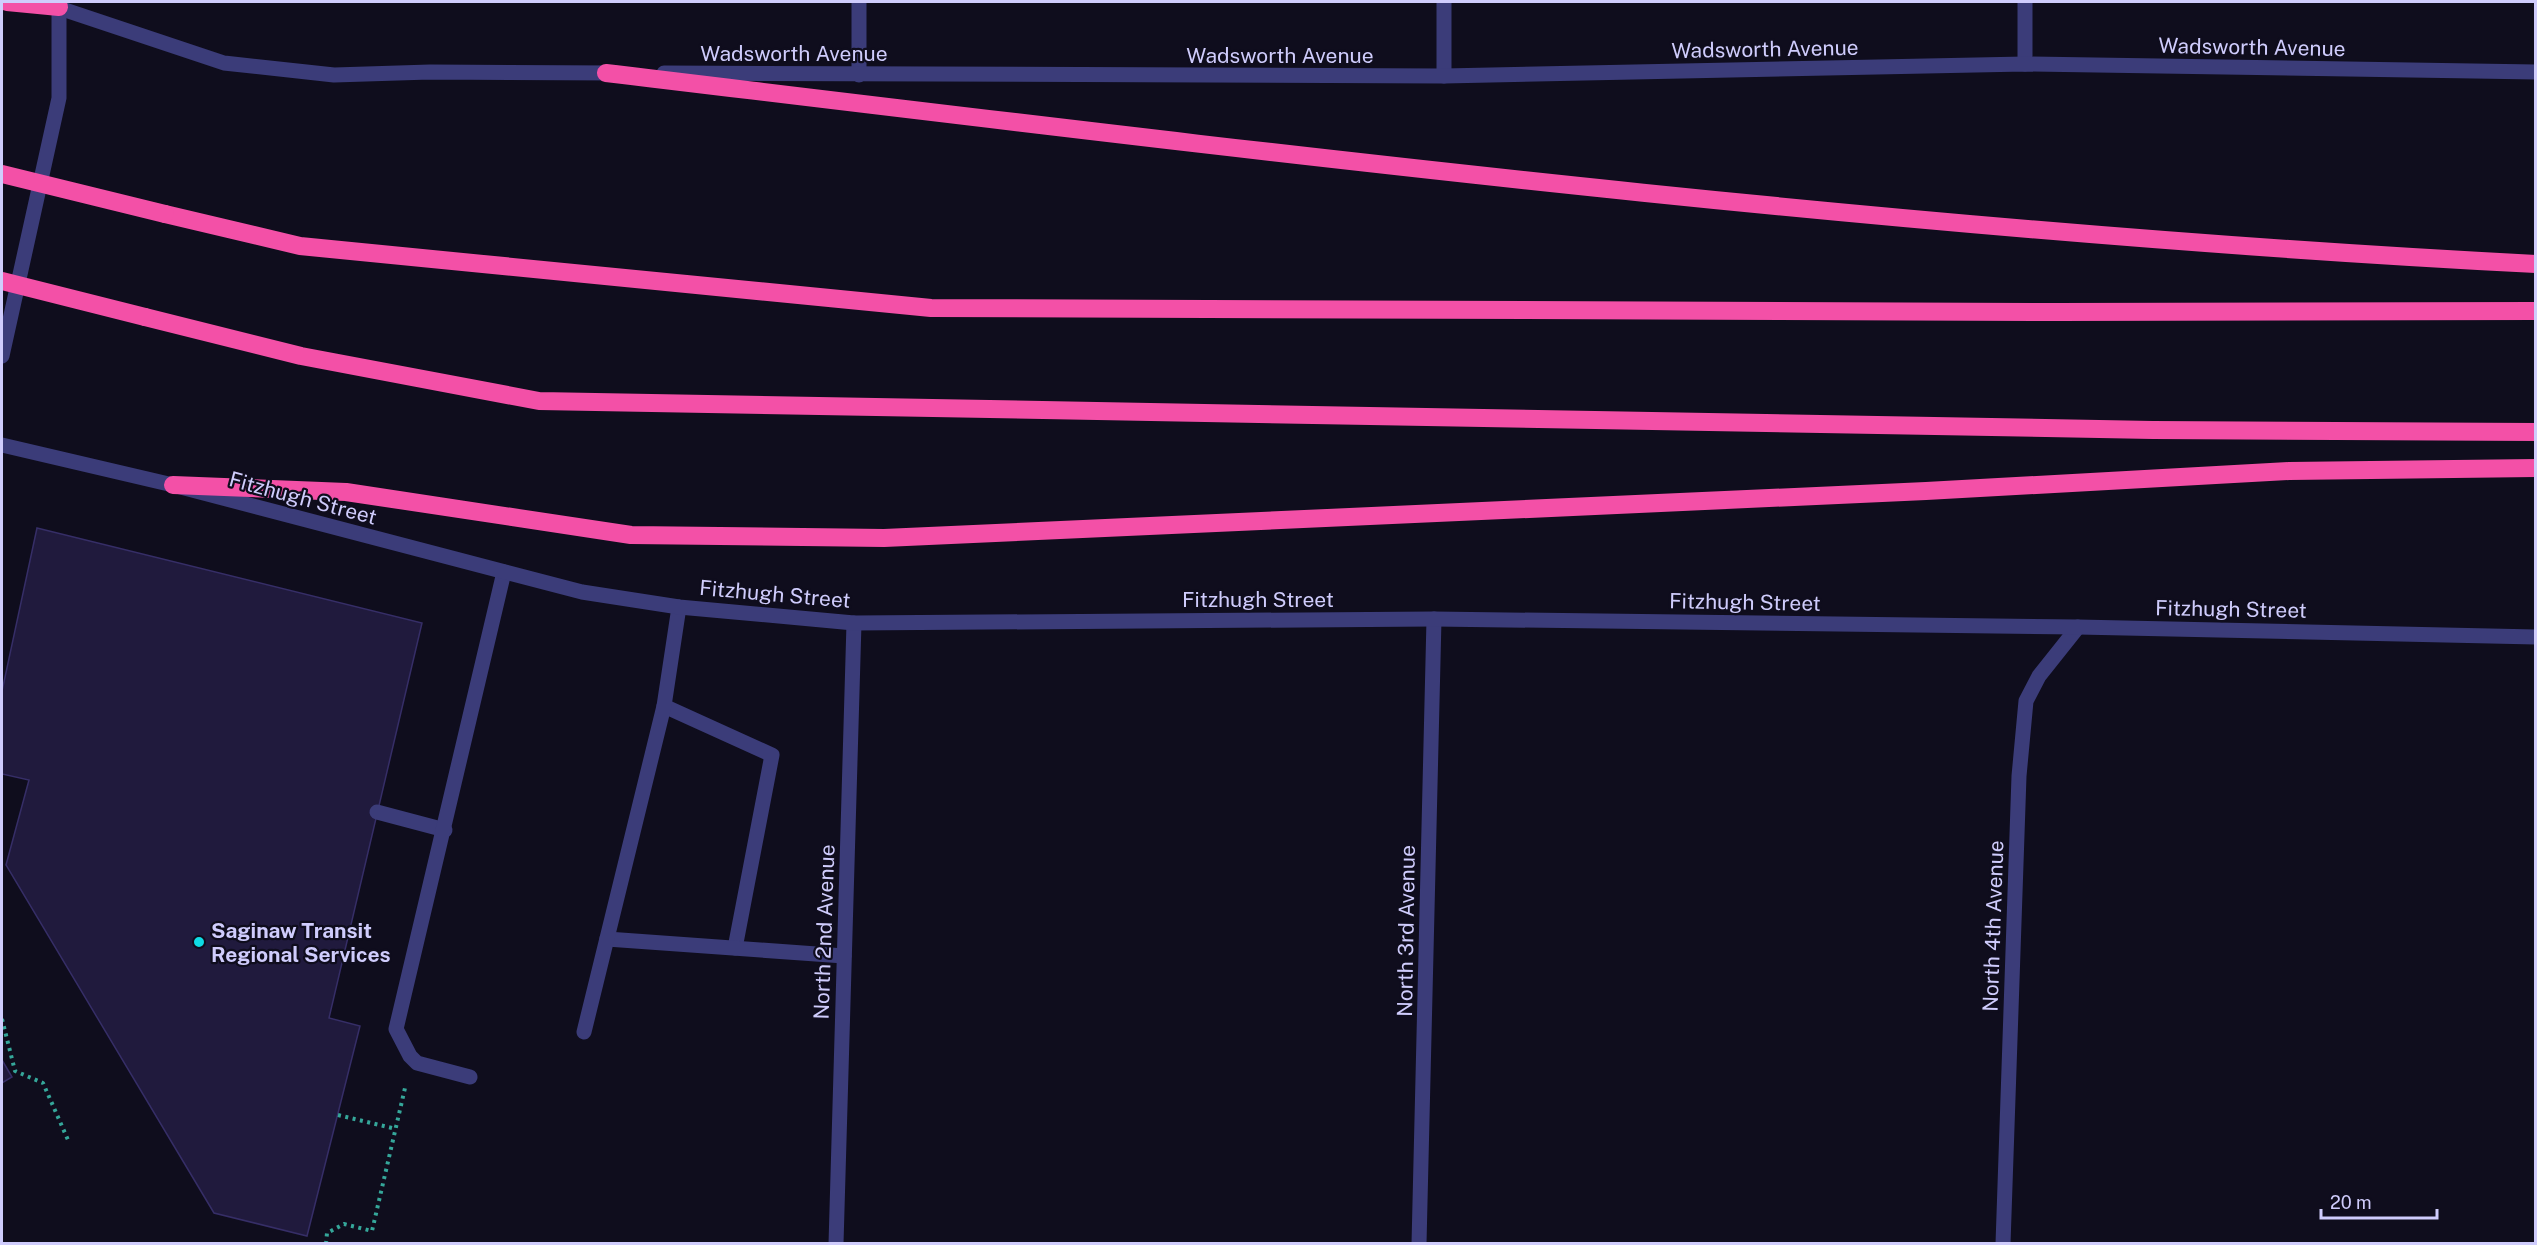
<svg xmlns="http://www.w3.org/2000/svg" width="2537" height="1245" font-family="'Public Sans',sans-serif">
  <rect width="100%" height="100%" fill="#0f0d1d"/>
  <g fill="#201a3d" stroke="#362e67" stroke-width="1.5">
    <path d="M37 528 422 623 329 1018 360 1026 307 1236 214 1213 6 865 29 780 2 774V691Z"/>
    <path d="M2 1060 12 1077 2 1083Z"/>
  </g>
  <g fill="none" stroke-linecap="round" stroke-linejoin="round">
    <g stroke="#35a79a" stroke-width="4" stroke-dasharray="3 4.5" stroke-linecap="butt">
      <path d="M2 1019 15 1071 43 1083 68 1140"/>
      <path d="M338 1115 396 1129"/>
      <path d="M326 1244 327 1233 344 1224 372 1231 405 1088"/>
    </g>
    <g stroke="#3b3c79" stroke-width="15">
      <path d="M664 706 772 755 735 948"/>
      <path d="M377 812 445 830"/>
      <path d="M607 939 844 956"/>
      <path d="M584 1032 664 706 679 607"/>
      <path d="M470 1077 417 1063 410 1056 396 1029 504 572"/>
    </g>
    <g stroke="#3b3c79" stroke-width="15">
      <path d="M859 2V75"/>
      <path d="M1444 2V76"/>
      <path d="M2025 2V64"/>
      <path d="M836 1244 854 623"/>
      <path d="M1419 1244 1434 619"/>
      <path d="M2003 1244 2019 776 2026 701 2039 676 2078 627"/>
    </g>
    <g stroke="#3b3c79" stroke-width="15">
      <path d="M50 5 224 63 334 75 430 72 616 73"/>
      <path d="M664 73 1444 76 2025 64 2536 72"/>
      <path d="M2 356 59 98V7"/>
      <path d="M2 445 173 485 582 592 679 607 854 623 1434 619 2078 627 2536 637"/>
    </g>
    <g stroke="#f350a7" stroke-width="18">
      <path d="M7 2 59 7"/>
      <path d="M606 73C1248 150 1890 231 2536 264"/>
      <path d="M165 214 300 246 931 308 2056 312 2536 311"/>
      <path d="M145 317 301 356 539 401 2153 430 2536 432"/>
      <path d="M173 485 346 492 631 535 884 538 1926 491 2289 471 2536 468"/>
    </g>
    <g stroke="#f350a7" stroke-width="18">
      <path d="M2 174 165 214"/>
      <path d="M2 281 145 317"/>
    </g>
  </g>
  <circle fill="#0fdbe5" stroke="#0f0d1d" stroke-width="2" cx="199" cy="942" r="6"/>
  <g text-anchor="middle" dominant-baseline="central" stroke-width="4.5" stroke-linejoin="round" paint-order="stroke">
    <g font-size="21" fill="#cfccfc" stroke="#0f0d1d">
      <text transform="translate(2252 47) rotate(1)">Wadsworth Avenue</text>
      <text transform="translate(1765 49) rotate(-1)">Wadsworth Avenue</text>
      <text x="794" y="53">Wadsworth Avenue</text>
      <text x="1280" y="55">Wadsworth Avenue</text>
      <text transform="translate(303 498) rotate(15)">Fitzhugh Street</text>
      <text transform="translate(775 594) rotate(5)">Fitzhugh Street</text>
      <text x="1258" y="599">Fitzhugh Street</text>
      <text transform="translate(1745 602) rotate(1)">Fitzhugh Street</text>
      <text transform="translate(2231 609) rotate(1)">Fitzhugh Street</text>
      <text transform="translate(1993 926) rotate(-88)">North 4th Avenue</text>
      <text transform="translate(1406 931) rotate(-89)">North 3rd Avenue</text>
      <text transform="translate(824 932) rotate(-88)">North 2nd Avenue</text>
    </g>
    <g font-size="21" font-weight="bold" fill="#cfccfc" stroke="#0f0d1d" text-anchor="start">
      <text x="211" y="930">Saginaw Transit<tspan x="211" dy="24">Regional Services</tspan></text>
    </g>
  </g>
  <rect width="2537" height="1245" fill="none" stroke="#cfccfc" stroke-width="6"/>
  <path d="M2321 1209v9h116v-9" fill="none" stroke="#cfccfc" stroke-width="3"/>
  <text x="2330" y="1209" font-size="18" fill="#cfccfc" stroke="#0f0d1d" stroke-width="4.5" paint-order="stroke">20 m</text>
</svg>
